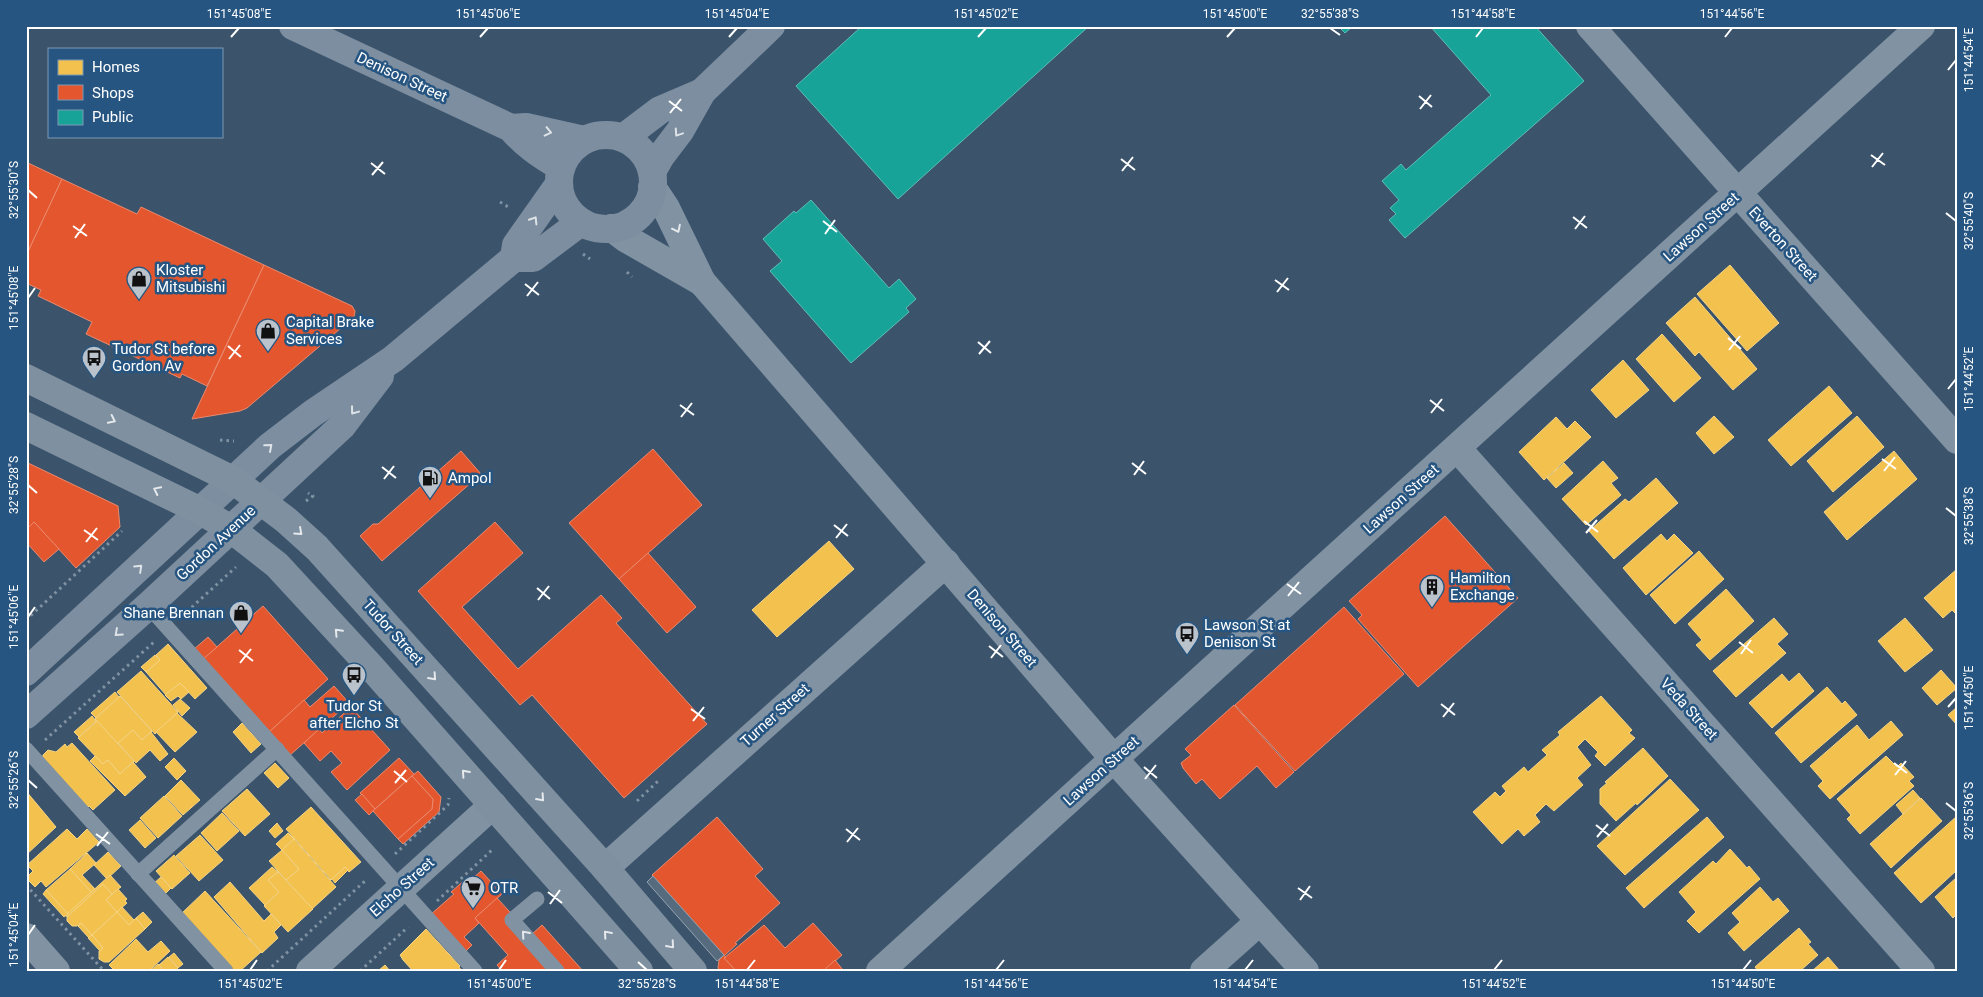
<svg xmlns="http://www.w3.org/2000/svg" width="1983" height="997" font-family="Roboto,sans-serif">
  <rect width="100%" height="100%" fill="#3b546c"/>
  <g fill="#f2c14e" stroke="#f6d483">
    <path d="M1730 265 1779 323 1747 351 1697 294Z"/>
    <path d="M1695 297 1757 369 1733 390 1699 352 1695 356 1666 323Z"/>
    <path d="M1662 334 1701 378 1674 402 1636 359Z"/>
    <path d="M1623 360 1649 390 1616 418 1591 390Z"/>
    <path d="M1829 386 1852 413 1791 466 1768 440Z"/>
    <path d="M1714 416 1734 437 1714 454 1696 433Z"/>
    <path d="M1857 416 1884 447 1833 492 1807 461Z"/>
    <path d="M1556 417 1567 429 1575 421 1591 437 1544 480 1519 452Z"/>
    <path d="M1894 451 1917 479 1847 540 1824 512Z"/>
    <path d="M1603 461 1618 478 1611 483 1621 495 1586 525 1562 499Z"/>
    <path d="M1564 463 1573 473 1556 488 1547 478Z"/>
    <path d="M1656 478 1678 503 1614 559 1589 531 1625 499 1629 502Z"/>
    <path d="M1661 534 1667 541 1674 534 1693 553 1646 595 1623 568Z"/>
    <path d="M829 541 854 569 777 637 752 610Z"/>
    <path d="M1699 551 1724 579 1675 624 1650 595Z"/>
    <path d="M1957 569V615L1952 610 1943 618 1924 598Z"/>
    <path d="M1726 589 1754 621 1710 660 1696 645 1702 640 1688 624Z"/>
    <path d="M1774 618 1788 634 1777 644 1786 653 1736 697 1713 671Z"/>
    <path d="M1905 618 1933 650 1905 672 1878 641Z"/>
    <path d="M168 644 207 688 195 699 180 683 166 695 146 672 160 660 156 655Z"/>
    <path d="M155 655 160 660 146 672 141 667Z"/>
    <path d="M1941 670 1957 688 1937 705 1922 688Z"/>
    <path d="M141 671 178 712 155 734 117 692Z"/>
    <path d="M1799 673 1814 691 1772 728 1749 703 1782 674 1789 682Z"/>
    <path d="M180 683 189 692 181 699 178 696 171 701 165 695Z"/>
    <path d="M1827 687 1842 704 1845 701 1857 715 1801 763 1775 733Z"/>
    <path d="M115 692 119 697 96 718 91 713Z"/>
    <path d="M120 696 152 731 142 740 133 730 118 744 95 719Z"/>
    <path d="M1601 696 1632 730 1629 733 1635 738 1605 766 1595 756 1598 752 1585 739 1577 747 1591 765 1577 778 1583 785 1554 811 1546 804 1535 815 1540 822 1524 836 1518 829 1502 844 1473 812 1495 792 1500 797 1506 791 1502 786 1524 767 1528 772 1547 755 1542 750 1560 735 1558 732Z"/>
    <path d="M180 699 190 708 182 716 173 705Z"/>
    <path d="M1957 707V725L1948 715Z"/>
    <path d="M177 713 197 732 175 752 156 732Z"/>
    <path d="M92 716 96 721 79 737 74 732Z"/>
    <path d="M97 721 134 761 120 774 108 760 103 764 78 738Z"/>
    <path d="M1891 721 1903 735 1830 799 1818 786 1823 781 1810 766 1857 725 1869 740Z"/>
    <path d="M242 723 261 744 251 753 233 732Z"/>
    <path d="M133 730 142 740 151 732 168 754 160 761 150 750 136 763 118 743Z"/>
    <path d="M72 743 115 790 93 810 89 806 86 809 42 762 43 755 48 750 56 752 65 744 67 747Z"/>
    <path d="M1643 748 1668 776 1637 805 1636 803 1616 821 1600 804V789L1607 783 1605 782Z"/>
    <path d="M95 756 103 764 108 760 120 774 133 762 146 777 125 796 90 761Z"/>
    <path d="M1886 756 1897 767 1901 763 1914 777 1909 781 1914 786 1860 834 1847 819 1851 815 1837 799Z"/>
    <path d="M174 758 186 771 177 780 165 767Z"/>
    <path d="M275 763 289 778 278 788 264 773Z"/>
    <path d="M1670 779 1699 810 1625 875 1597 846Z"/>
    <path d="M181 780 200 800 183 815 165 796Z"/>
    <path d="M247 789 270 814 245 836 222 811Z"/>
    <path d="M1913 790 1920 798 1903 814 1896 805Z"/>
    <path d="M26 791 56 827 26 855Z"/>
    <path d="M164 796 182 816 158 838 140 818Z"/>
    <path d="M1921 798 1942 821 1891 868 1870 844Z"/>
    <path d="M311 807 361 862 349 872 345 867 331 880 286 829Z"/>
    <path d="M222 813 239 831 217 851 201 833Z"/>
    <path d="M1957 816V870L1921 903 1894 873Z"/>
    <path d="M1707 817 1724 837 1644 908 1626 888Z"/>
    <path d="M140 820 156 838 145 848 129 830Z"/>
    <path d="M277 823 283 831 275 838 269 831Z"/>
    <path d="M67 829 77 839 87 829 99 842 46 887 41 881 35 887 26 878 33 871 27 865Z"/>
    <path d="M288 833 294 839 282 850 276 844Z"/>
    <path d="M200 835 223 860 199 881 176 856Z"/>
    <path d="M294 839 336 887 312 909 286 880 299 869 282 850Z"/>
    <path d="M1730 849 1747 868 1749 866 1760 879 1699 933 1687 921 1696 912 1679 892 1713 861 1716 864Z"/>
    <path d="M282 850 299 869 286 880 269 861Z"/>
    <path d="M108 852 121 866 107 879 94 865Z"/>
    <path d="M87 853 96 863 82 875 95 889 91 892 70 869Z"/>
    <path d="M174 855 190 873 172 889 156 871Z"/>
    <path d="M272 867 278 872 268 880 279 892 265 905 249 888Z"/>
    <path d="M345 867 348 870 335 883 332 879Z"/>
    <path d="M70 869 91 892 68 914 46 890Z"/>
    <path d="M278 872 313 909 288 932 264 906 279 892 268 880Z"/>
    <path d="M110 875 121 887 112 894 103 884 67 917 66 915Z"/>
    <path d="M161 877 171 888 164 895 153 884Z"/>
    <path d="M1957 877V914L1953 918 1935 897Z"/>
    <path d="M230 882 264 921 271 914 281 925 274 932 278 938 262 953 214 897Z"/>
    <path d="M103 884 112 894 106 900 117 912 92 935 81 923 77 926H72L67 921V917Z"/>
    <path d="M1760 887 1773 902 1778 898 1789 911 1744 951 1728 933 1740 922 1732 913Z"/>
    <path d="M118 889 127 899 125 901 127 903 117 912 106 900Z"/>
    <path d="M46 890 68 914 64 917 43 894Z"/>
    <path d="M205 891 261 952 240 971H230L181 914Z"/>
    <path d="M122 907 134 920 129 925 117 912Z"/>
    <path d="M117 912 129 925 136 918 145 929 109 962H104L99 959V951L103 948 92 935Z"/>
    <path d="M143 912 152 922 145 929 136 918Z"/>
    <path d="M81 923 92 935 89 938 78 926Z"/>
    <path d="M1799 928 1811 942 1808 944 1818 955 1800 971H1758L1755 967Z"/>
    <path d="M426 929 460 966 459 967 462 971H413L403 960 400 955Z"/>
    <path d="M92 935 103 948 100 951 88 938Z"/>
    <path d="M136 939 148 952 161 941 170 951 149 971H115L109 965Z"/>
    <path d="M174 953 183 964 178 968 169 957Z"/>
    <path d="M168 957 178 968 175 971H164L159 965Z"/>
    <path d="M1828 957 1840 971H1812Z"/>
    <path d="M158 964 164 971H150Z"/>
    <path d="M385 965 390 971H378Z"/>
  </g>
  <g fill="#e4572e" stroke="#ec896d">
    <path d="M26 162 62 179 26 256Z"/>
    <path d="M62 179 137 214 141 207 264 265 207 386 182 374 180 378 86 334 92 322 38 296 41 290 26 283V256Z"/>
    <path d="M264 265 352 306 355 311 354 317 247 408 240 411 192 419Z"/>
    <path d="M653 449 702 505 619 579 569 523Z"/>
    <path d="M461 451 481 474 382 561 360 536 373 524H378Z"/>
    <path d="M26 462 118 506 120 527 76 568 34 522 26 530Z"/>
    <path d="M1445 516 1518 598 1418 687 1358 619 1362 615 1349 601Z"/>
    <path d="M34 522 59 549 44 562 26 542V530Z"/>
    <path d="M495 522 523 553 462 607 518 669 601 595 622 618 616 623 707 724 624 798 532 695 520 705 418 591Z"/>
    <path d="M648 553 696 607 667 633 619 579Z"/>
    <path d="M263 606 328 679 268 733 202 660Z"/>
    <path d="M1344 607 1404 674 1295 771 1235 705Z"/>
    <path d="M208 637 217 647 202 660 193 650Z"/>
    <path d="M334 686 349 703 289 756 268 733 304 700 310 707Z"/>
    <path d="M1234 705 1294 772 1276 788 1257 766 1220 799 1202 779 1196 784 1183 768 1181 763 1191 755 1185 749Z"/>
    <path d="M351 707 390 750 347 790 331 772 342 763 331 751 320 761 304 743 319 729 322 733Z"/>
    <path d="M399 758 414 774 375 809 360 793Z"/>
    <path d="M418 771 441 797 439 812 403 844 398 839 432 809 433 799 412 776Z"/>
    <path d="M412 776 433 799 432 809 398 839 373 811Z"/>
    <path d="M362 794 375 809 369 815 355 800Z"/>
    <path d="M717 817 763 869 755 876 780 903 735 943 737 944 724 956 652 875Z"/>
    <path d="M481 871 502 894 475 918 479 923 464 937 472 945 464 953 430 915 454 894 451 892 467 878 470 881Z"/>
    <path d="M497 898 531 935 542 925 583 971H502L497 965 508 955 475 918Z"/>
    <path d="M813 923 842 955 824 971H736L724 958 764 925 785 948Z"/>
    <path d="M724 955 726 957 724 958 736 971H720L718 968 719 960Z"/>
    <path d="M835 960 843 970 823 971Z"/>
  </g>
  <g fill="#17a398" stroke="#5dbfb7">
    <path d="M862 26H1089L898 199 796 86Z"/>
    <path d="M1338 26H1353L1345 33Z"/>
    <path d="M1430 26H1535L1584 81 1405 238 1389 220 1396 214 1390 208 1399 200 1382 181 1401 164 1406 170 1491 95Z"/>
    <path d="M811 200 889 288 899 279 916 299 906 308 909 312 851 363 770 271 782 261 763 239 794 211 796 213Z"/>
  </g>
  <path fill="#566b7e" stroke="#94a3b1" d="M653 876 724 955 717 961 647 882Z"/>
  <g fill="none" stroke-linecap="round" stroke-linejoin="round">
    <g stroke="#8192a2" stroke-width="3" stroke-dasharray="2.5 4" stroke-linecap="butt">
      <path d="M500 202 510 208"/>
      <path d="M583 254 590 259"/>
      <path d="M627 272 632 277"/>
      <path d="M220 440 234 441"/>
      <path d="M306 501 313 496 308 493"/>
      <path d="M182 616 236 567"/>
      <path d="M26 620 122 531"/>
      <path d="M45 740 154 642"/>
      <path d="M637 801 658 781"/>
      <path d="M395 854 448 805 449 798"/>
      <path d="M26 885 104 971"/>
      <path d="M437 901 493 849"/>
      <path d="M267 971 366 880"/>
      <path d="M360 971 408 927"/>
    </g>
    <g stroke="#8192a2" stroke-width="15">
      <path d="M148 606 475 971"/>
      <path d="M26 749 226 971"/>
      <path d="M138 874 277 749"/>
      <path d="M537 899 512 920 557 971"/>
    </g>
    <g stroke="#8192a2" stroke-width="28">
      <path d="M1590 26 1957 440"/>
      <path d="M652 187 666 208 702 282 1114 759 1305 971"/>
      <path d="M612 228 625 238 702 282"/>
      <path d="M1457 448 1921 971"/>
      <path d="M605 868 946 563"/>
      <path d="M26 937 56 971"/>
      <path d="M310 971 493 805"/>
      <path d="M880 971 1921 26"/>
      <path d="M1204 971 1260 921"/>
    </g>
    <g stroke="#7c8e9f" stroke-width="28">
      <path d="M293 26 511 128C525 145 542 156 561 167"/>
      <path d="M511 128 526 127 584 140"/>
      <circle cx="606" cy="182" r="47"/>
      <path d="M623 138 660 110 702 92"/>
      <path d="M652 172 661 156 680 131 702 92 771 26"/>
      <path d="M514 258H533L581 222"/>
      <path d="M26 672 270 446 313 413 393 359 514 258 516 245 559 184"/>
      <path d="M26 715 148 606 342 426 380 376"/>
    </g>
    <g stroke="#7f90a0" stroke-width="28">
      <path d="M26 378 233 480 286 520 317 548 605 868 693 971"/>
      <path d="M26 426 201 511 231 529 277 565 372 668 639 971"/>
    </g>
  </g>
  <defs><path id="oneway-chevron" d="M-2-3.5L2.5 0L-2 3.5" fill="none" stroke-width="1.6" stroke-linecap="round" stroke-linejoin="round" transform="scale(1.25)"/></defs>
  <g stroke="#dee3e7">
    <use href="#oneway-chevron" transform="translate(548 132) rotate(13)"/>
    <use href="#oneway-chevron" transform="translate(678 133) rotate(124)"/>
    <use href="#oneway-chevron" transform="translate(534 220) rotate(-58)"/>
    <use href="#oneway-chevron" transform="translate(354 411) rotate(127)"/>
    <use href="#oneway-chevron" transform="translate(269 447) rotate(-41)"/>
    <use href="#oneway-chevron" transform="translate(139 568) rotate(-43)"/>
    <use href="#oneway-chevron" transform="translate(118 633) rotate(138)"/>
  </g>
  <g stroke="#e6e9ec">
    <use href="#oneway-chevron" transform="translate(677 229) rotate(64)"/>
    <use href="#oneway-chevron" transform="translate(525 934) rotate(-131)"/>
  </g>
  <g stroke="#e5e9ec">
    <use href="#oneway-chevron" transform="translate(112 420) rotate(26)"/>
    <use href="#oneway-chevron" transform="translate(157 490) rotate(-154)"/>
    <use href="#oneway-chevron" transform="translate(299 532) rotate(42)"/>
    <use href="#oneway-chevron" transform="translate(338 632) rotate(-133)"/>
    <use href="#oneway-chevron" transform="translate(433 677) rotate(48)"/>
    <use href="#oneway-chevron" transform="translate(465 773) rotate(-132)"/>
    <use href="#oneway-chevron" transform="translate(541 798) rotate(48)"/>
    <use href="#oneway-chevron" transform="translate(607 934) rotate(-131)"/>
    <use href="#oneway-chevron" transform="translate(671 945) rotate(49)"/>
  </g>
  <path fill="none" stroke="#fff" stroke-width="2" d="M1330 28 1340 35M231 37 239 28M480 37 488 28M729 37 737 28M978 37 986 28M1227 37 1235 28M1476 37 1483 28M1725 37 1732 28M1948 70 1956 60M1419 96 1432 107M669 101 682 111M1420 109 1431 95M670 113 681 99M1871 155 1885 165M1121 159 1135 170M371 163 385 174M1872 167 1883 153M1122 171 1133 157M372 175 383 162M28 190 37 198M1946 213 1956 221M1573 217 1587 228M823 221 837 232M73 226 87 236M1575 229 1585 216M825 234 835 220M75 238 85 224M1275 280 1289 290M525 284 539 295M1277 292 1288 278M527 296 538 282M28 298 35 288M1728 338 1741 349M978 342 991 353M228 346 241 357M1729 350 1740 336M979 354 990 341M229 359 240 345M1948 389 1956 379M1430 400 1444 411M680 405 694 415M1431 413 1442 399M681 417 692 403M1882 459 1896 469M1132 463 1146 474M382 467 396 478M1884 471 1895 457M1134 475 1144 461M384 479 394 466M28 485 37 493M1946 508 1956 516M1584 521 1598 532M834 525 848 536M84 530 98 540M1586 533 1597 520M836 538 847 524M86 542 97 528M1287 584 1301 594M537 588 550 599M1288 596 1299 582M538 600 549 586M28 617 35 607M1739 642 1753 653M989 646 1003 657M239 650 253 661M1741 654 1751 640M991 658 1001 645M240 663 251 649M1441 704 1455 715M1948 707 1956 698M691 709 705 719M1443 717 1454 703M693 721 704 707M1894 763 1907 773M1144 767 1157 778M394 771 407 782M1895 775 1906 761M1145 779 1156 765M28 780 37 788M395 783 406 770M1946 803 1956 811M1596 825 1610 836M846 829 860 840M96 834 110 844M1597 837 1608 824M847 842 858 828M97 846 108 832M1298 888 1312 898M548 892 562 903M1300 900 1310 886M550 904 560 890M28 935 35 925M638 962 647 970M250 970 257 960M499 970 506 960M747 970 755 960M996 970 1004 960M1245 970 1253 960M1494 970 1502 960M1743 970 1751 960"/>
  <defs>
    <symbol id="shop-pin" viewBox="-11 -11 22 30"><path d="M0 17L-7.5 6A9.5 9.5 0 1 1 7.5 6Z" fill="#bac3cc" stroke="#265581"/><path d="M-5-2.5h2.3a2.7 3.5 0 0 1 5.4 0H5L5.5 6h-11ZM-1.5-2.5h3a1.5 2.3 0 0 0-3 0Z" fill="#111"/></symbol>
    <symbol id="bus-pin" viewBox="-11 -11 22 30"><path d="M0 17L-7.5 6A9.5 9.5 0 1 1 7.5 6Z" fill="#bac3cc" stroke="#265581"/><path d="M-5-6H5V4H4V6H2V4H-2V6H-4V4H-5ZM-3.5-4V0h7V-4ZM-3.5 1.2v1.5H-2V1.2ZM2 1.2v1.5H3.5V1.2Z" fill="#111"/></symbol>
    <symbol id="fuel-pin" viewBox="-11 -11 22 30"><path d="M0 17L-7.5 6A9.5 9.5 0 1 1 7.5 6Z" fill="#bac3cc" stroke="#265581"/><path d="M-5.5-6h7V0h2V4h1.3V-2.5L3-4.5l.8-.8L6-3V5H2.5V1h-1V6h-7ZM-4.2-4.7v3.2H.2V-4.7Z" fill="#111"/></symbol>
    <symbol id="building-pin" viewBox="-11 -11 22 30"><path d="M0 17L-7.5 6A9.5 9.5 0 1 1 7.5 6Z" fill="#bac3cc" stroke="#265581"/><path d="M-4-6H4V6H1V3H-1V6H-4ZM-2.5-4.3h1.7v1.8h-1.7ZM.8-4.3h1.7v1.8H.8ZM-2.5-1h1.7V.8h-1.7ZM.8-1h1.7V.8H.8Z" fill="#111"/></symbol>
    <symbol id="supermarket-pin" viewBox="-11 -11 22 30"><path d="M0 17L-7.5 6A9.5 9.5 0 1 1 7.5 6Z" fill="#bac3cc" stroke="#265581"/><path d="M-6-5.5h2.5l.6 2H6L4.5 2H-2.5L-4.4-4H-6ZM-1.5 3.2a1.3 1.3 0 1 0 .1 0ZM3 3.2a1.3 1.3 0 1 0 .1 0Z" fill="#111"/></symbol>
  </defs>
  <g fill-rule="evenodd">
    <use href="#shop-pin" x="125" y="265" width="28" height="38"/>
    <use href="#shop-pin" x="254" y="317" width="28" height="38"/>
    <use href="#bus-pin" x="80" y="344" width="28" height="38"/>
    <use href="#fuel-pin" x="416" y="464" width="28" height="38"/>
    <use href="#building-pin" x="1418" y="573" width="28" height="38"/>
    <use href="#shop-pin" x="227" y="599" width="28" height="38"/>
    <use href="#bus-pin" x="1173" y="620" width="28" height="38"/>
    <use href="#bus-pin" x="340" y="661" width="28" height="38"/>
    <use href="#supermarket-pin" x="459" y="874" width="28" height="38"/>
  </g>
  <g text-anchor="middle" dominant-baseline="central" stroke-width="5" stroke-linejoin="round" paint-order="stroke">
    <g font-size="15" fill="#fff" stroke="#265581">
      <text transform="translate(402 77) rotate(25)">Denison Street</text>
      <text transform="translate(1701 227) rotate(-42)">Lawson Street</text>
      <text transform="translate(1783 244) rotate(48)">Everton Street</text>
      <text transform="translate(1401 499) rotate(-42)">Lawson Street</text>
      <text transform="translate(216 543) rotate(-43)">Gordon Avenue</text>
      <text transform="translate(1002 628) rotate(49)">Denison Street</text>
      <text transform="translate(393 632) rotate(48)">Tudor Street</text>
      <text transform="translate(1689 709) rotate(48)">Veda Street</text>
      <text transform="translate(775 715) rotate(-42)">Turner Street</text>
      <text transform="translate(1101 771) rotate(-42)">Lawson Street</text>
      <text transform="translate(402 887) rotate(-42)">Elcho Street</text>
    </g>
    <g font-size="15" fill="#fff" stroke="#265581" text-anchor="start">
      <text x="156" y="270">Kloster<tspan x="156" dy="17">Mitsubishi</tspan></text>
      <text x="286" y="322">Capital Brake<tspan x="286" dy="17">Services</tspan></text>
      <text x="112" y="349">Tudor St before<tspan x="112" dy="17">Gordon Av</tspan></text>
      <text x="448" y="478">Ampol</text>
      <text x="1450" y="578">Hamilton<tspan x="1450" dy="17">Exchange</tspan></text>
      <text x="224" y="613" text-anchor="end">Shane Brennan</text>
      <text x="1204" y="625">Lawson St at<tspan x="1204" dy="17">Denison St</tspan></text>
      <text x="354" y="706" text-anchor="middle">Tudor St<tspan x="354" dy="17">after Elcho St</tspan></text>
      <text x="490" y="888">OTR</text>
    </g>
  </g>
  <rect width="1983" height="997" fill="none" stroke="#265581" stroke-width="55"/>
  <rect x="48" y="48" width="175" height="90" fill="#265581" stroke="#7d99b3"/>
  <rect x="58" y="60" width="25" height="15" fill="#f2c14e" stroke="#7d99b3"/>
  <text x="92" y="72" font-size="15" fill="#ffffff">Homes</text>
  <rect x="58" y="85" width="25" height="15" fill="#e4572e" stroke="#7d99b3"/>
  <text x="92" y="98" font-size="15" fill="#ffffff">Shops</text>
  <rect x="58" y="110" width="25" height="15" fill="#17a398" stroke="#7d99b3"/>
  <text x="92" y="122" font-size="15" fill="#ffffff">Public</text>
  <rect x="28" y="28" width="1928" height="942" fill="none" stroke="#fff" stroke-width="2"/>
  <g font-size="12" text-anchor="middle" fill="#fff">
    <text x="239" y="18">151°45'08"E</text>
    <text x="488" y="18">151°45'06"E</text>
    <text x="737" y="18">151°45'04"E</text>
    <text x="986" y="18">151°45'02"E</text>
    <text x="1235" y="18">151°45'00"E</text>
    <text x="1330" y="18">32°55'38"S</text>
    <text x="1483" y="18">151°44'58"E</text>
    <text x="1732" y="18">151°44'56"E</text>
    <text transform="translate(1969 60) rotate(-90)" y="4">151°44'54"E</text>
    <text transform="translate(14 190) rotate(-90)" y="4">32°55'30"S</text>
    <text transform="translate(1969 221) rotate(-90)" y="4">32°55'40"S</text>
    <text transform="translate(14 298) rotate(-90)" y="4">151°45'08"E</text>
    <text transform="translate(1969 379) rotate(-90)" y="4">151°44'52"E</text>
    <text transform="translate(14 485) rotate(-90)" y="4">32°55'28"S</text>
    <text transform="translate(1969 516) rotate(-90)" y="4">32°55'38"S</text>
    <text transform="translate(14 617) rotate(-90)" y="4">151°45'06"E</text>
    <text transform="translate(1969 698) rotate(-90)" y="4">151°44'50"E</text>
    <text transform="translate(14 780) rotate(-90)" y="4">32°55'26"S</text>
    <text transform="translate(1969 811) rotate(-90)" y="4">32°55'36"S</text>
    <text transform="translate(14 935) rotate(-90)" y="4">151°45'04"E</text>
    <text x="250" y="988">151°45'02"E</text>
    <text x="499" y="988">151°45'00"E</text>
    <text x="647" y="988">32°55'28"S</text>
    <text x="747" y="988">151°44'58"E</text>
    <text x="996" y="988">151°44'56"E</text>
    <text x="1245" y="988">151°44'54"E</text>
    <text x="1494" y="988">151°44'52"E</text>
    <text x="1743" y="988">151°44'50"E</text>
  </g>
</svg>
